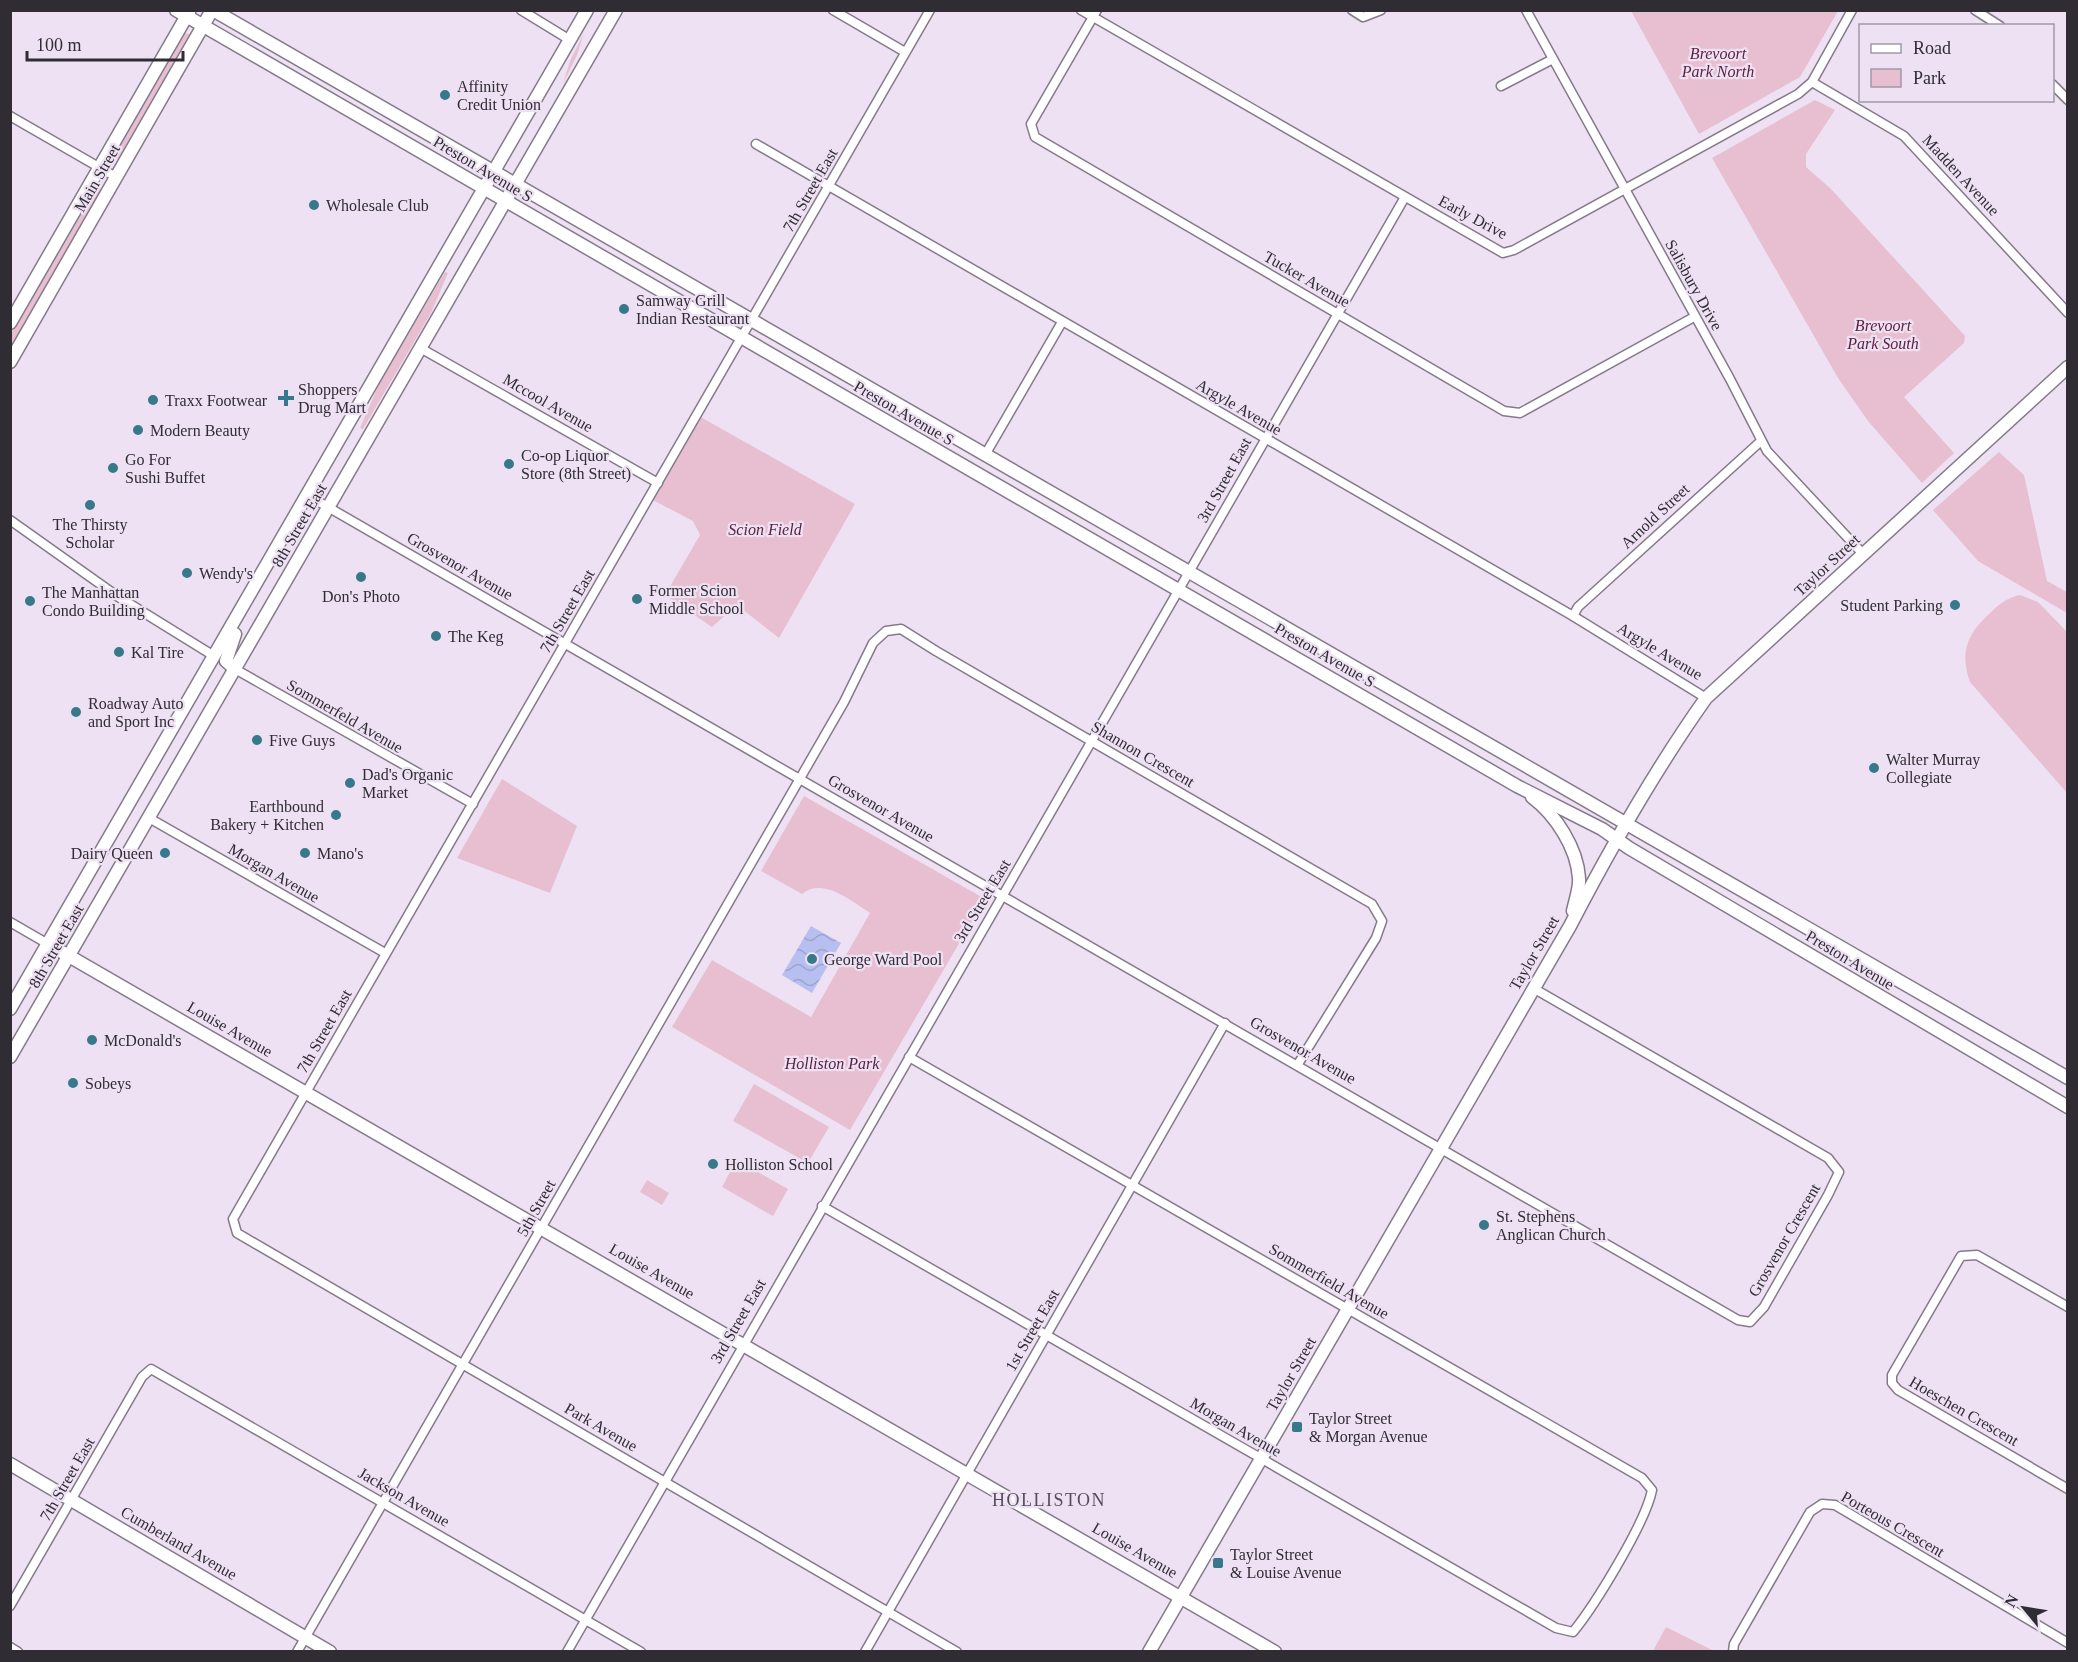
<svg xmlns="http://www.w3.org/2000/svg" width="2078" height="1662" font-family="'Times New Roman',serif">
  <defs>
    <pattern id="water-waves" width="16" height="10" patternUnits="userSpaceOnUse" patternTransform="scale(1.5)"><rect width="16" height="10" fill="#b6bfef"/><path d="M0 5q4-4 8 0t8 0" fill="none" stroke="#9da4cd"/></pattern>
  </defs>
  <rect width="100%" height="100%" fill="#ede1f3"/>
  <g fill="#e8bfd0">
    <path d="M1631 11H1838L1800 77 1699 134Z"/>
    <path d="M185 32 191 36 121 158 117 159 114 155Z"/>
    <path d="M584 33 577 55 563 84 570 61Z"/>
    <path d="M1815 100 1835 110 1806 154V167L1831 189 1965 336 1964 343 1904 397 1954 453 1922 483 1868 421 1838 378 1712 158Z"/>
    <path d="M98 185 102 190 11 351V334Z"/>
    <path d="M445 272 448 273 431 313 363 429 360 428 380 382Z"/>
    <path d="M697 415 855 504 779 638 737 605 712 627 665 595 700 535 693 521 649 498Z"/>
    <path d="M1999 452 2024 475 2047 581 2067 592V613L1978 561 1933 510Z"/>
    <path d="M2020 595 2038 602 2067 632V793L1970 682C1960 654 1966 635 1988 615 1998 605 2006 598 2020 595Z"/>
    <path d="M502 779 577 826 550 893 457 858Z"/>
    <path d="M804 796 985 899 850 1130 672 1027 712 960 811 1017 870 913C851 901 823 877 802 894L761 871Z"/>
    <path d="M754 1084 829 1127 808 1163 733 1121Z"/>
    <path d="M745 1165 788 1189 773 1216 722 1187 730 1172Z"/>
    <path d="M647 1180 669 1193 662 1205 640 1192Z"/>
    <path d="M1666 1627 1714 1651H1653Z"/>
  </g>
  <path fill="url(#water-waves)" d="M811 926 841 943 812 993 782 975Z"/>
  <g fill="none" stroke-linecap="round" stroke-linejoin="round">
    <defs>
      <g id="street">
        <path d="M521 10 570 40"/>
        <path d="M833 10 905 52"/>
        <path d="M930 10 233 1219 237 1233 957 1652"/>
        <path d="M1081 10 1503 253 1514 250 1798 94 1812 82 1852 10"/>
        <path d="M1097 10 1031 124 1035 137 1504 411 1520 413 1694 317"/>
        <path d="M1352 10 1363 17 1381 10"/>
        <path d="M1526 10 1730 379 1767 451 1863 554"/>
        <path d="M1975 10 2000 26"/>
        <path d="M1812 82 1904 136 2068 313"/>
        <path d="M2052 84 2068 100"/>
        <path d="M1501 86 1553 59"/>
        <path d="M10 116 116 177"/>
        <path d="M756 144 1573 616 1706 698"/>
        <path d="M422 349 658 483"/>
        <path d="M985 455 1062 322"/>
        <path d="M307 495 1738 1320 1750 1322 1764 1307 1828 1195 1839 1172 1828 1158 1533 988"/>
        <path d="M10 520 117 596 214 656"/>
        <path d="M1573 616 1578 607 1761 441"/>
        <path d="M235 669 473 804"/>
        <path d="M149 818 385 953"/>
        <path d="M10 922 48 944"/>
        <path d="M822 1206 1556 1628 1573 1632C1595 1605 1646 1522 1652 1490L1642 1478 909 1057"/>
        <path d="M2068 1307 1977 1255 1961 1256 1892 1375V1383L1898 1390 2068 1489"/>
        <path d="M10 1606 142 1377 151 1369 641 1652"/>
        <path d="M10 1647 18 1652"/>
        <path d="M297 1652 844 702 873 643 886 631 901 629 936 651 1372 904 1382 921 1376 938 1298 1064"/>
        <path d="M567 1652 1405 197"/>
        <path d="M865 1652 1225 1023"/>
        <path d="M1733 1652 1734 1644 1810 1512 1822 1504 1835 1505 2068 1643"/>
      </g>
      <g id="secondary">
        <path d="M176 10 1517 786 1602 829 1629 848 2068 1107"/>
        <path d="M213 10 2068 1078"/>
        <path d="M10 323 189 12"/>
        <path d="M10 362 212 10"/>
        <path d="M235 634 226 661 235 669"/>
        <path d="M1532 797C1556 815 1577 848 1579 878 1580 888 1575 901 1573 911"/>
        <path d="M48 944 1275 1652"/>
        <path d="M10 1009 587 10"/>
        <path d="M10 1057 616 10"/>
        <path d="M10 1464 330 1652"/>
        <path d="M1149 1652 1570 926C1611 847 1655 770 1706 698L2068 367"/>
      </g>
    </defs>
    <use href="#street" stroke="#857a8a" stroke-width="11"/>
    <use href="#secondary" stroke="#857a8a" stroke-width="15"/>
    <use href="#street" stroke="#fff" stroke-width="8"/>
    <use href="#secondary" stroke="#fff" stroke-width="12"/>
  </g>
  <g fill="#38788b" stroke="#ede1f3" stroke-width="2">
    <circle cx="445" cy="95" r="6"/>
    <circle cx="314" cy="205" r="6"/>
    <circle cx="624" cy="309" r="6"/>
    <path d="M283 389h6v6h6v6h-6v6h-6v-6h-6v-6h6z"/>
    <circle cx="153" cy="400" r="6"/>
    <circle cx="138" cy="430" r="6"/>
    <circle cx="509" cy="464" r="6"/>
    <circle cx="113" cy="468" r="6"/>
    <circle cx="90" cy="505" r="6"/>
    <circle cx="187" cy="573" r="6"/>
    <circle cx="361" cy="577" r="6"/>
    <circle cx="637" cy="599" r="6"/>
    <circle cx="30" cy="601" r="6"/>
    <circle cx="1955" cy="605" r="6"/>
    <circle cx="436" cy="636" r="6"/>
    <circle cx="119" cy="652" r="6"/>
    <circle cx="76" cy="712" r="6"/>
    <circle cx="257" cy="740" r="6"/>
    <circle cx="1874" cy="768" r="6"/>
    <circle cx="350" cy="783" r="6"/>
    <circle cx="336" cy="815" r="6"/>
    <circle cx="165" cy="853" r="6"/>
    <circle cx="305" cy="853" r="6"/>
    <circle cx="812" cy="959" r="6"/>
    <circle cx="92" cy="1040" r="6"/>
    <circle cx="73" cy="1083" r="6"/>
    <circle cx="713" cy="1164" r="6"/>
    <circle cx="1484" cy="1225" r="6"/>
    <rect x="1291" y="1421" width="12" height="12" rx="3"/>
    <rect x="1212" y="1557" width="12" height="12" rx="3"/>
  </g>
  <g text-anchor="middle" dominant-baseline="central" stroke-width="4.5" stroke-linejoin="round" paint-order="stroke">
    <g font-size="16" font-style="italic" fill="#5b1d3c" stroke="#ede1f3">
      <text x="1718" y="53">Brevoort<tspan x="1718" dy="18">Park North</tspan></text>
      <text x="1883" y="325">Brevoort<tspan x="1883" dy="18">Park South</tspan></text>
      <text x="765" y="529">Scion Field</text>
      <text x="832" y="1063">Holliston Park</text>
    </g>
    <g font-size="16" fill="#302c33" stroke="#ede1f3" text-anchor="start">
      <text x="457" y="86">Affinity<tspan x="457" dy="18">Credit Union</tspan></text>
      <text x="326" y="205">Wholesale Club</text>
      <text x="636" y="300">Samway Grill<tspan x="636" dy="18">Indian Restaurant</tspan></text>
      <text x="298" y="389">Shoppers<tspan x="298" dy="18">Drug Mart</tspan></text>
      <text x="165" y="400">Traxx Footwear</text>
      <text x="150" y="430">Modern Beauty</text>
      <text x="521" y="455">Co-op Liquor<tspan x="521" dy="18">Store (8th Street)</tspan></text>
      <text x="125" y="459">Go For<tspan x="125" dy="18">Sushi Buffet</tspan></text>
      <text x="90" y="524" text-anchor="middle">The Thirsty<tspan x="90" dy="18">Scholar</tspan></text>
      <text x="199" y="573">Wendy's</text>
      <text x="649" y="590">Former Scion<tspan x="649" dy="18">Middle School</tspan></text>
      <text x="42" y="592">The Manhattan<tspan x="42" dy="18">Condo Building</tspan></text>
      <text x="361" y="596" text-anchor="middle">Don's Photo</text>
      <text x="1943" y="605" text-anchor="end">Student Parking</text>
      <text x="448" y="636">The Keg</text>
      <text x="131" y="652">Kal Tire</text>
      <text x="88" y="703">Roadway Auto<tspan x="88" dy="18">and Sport Inc</tspan></text>
      <text x="269" y="740">Five Guys</text>
      <text x="1886" y="759">Walter Murray<tspan x="1886" dy="18">Collegiate</tspan></text>
      <text x="362" y="774">Dad's Organic<tspan x="362" dy="18">Market</tspan></text>
      <text x="324" y="806" text-anchor="end">Earthbound<tspan x="324" dy="18">Bakery + Kitchen</tspan></text>
      <text x="153" y="853" text-anchor="end">Dairy Queen</text>
      <text x="317" y="853">Mano's</text>
      <text x="824" y="959">George Ward Pool</text>
      <text x="104" y="1040">McDonald's</text>
      <text x="85" y="1083">Sobeys</text>
      <text x="725" y="1164">Holliston School</text>
      <text x="1496" y="1216">St. Stephens<tspan x="1496" dy="18">Anglican Church</tspan></text>
      <text x="1309" y="1418">Taylor Street<tspan x="1309" dy="18">&amp; Morgan Avenue</tspan></text>
      <text x="1230" y="1554">Taylor Street<tspan x="1230" dy="18">&amp; Louise Avenue</tspan></text>
    </g>
    <g font-size="16" fill="#302c33" stroke="#ede1f3">
      <text transform="translate(483 169) rotate(31)">Preston Avenue S</text>
      <text transform="translate(1961 175) rotate(47)">Madden Avenue</text>
      <text transform="translate(97 178) rotate(-60)">Main Street</text>
      <text transform="translate(810 190) rotate(-60)">7th Street East</text>
      <text transform="translate(1473 217) rotate(28)">Early Drive</text>
      <text transform="translate(1307 279) rotate(30)">Tucker Avenue</text>
      <text transform="translate(1694 285) rotate(61)">Salisbury Drive</text>
      <text transform="translate(548 403) rotate(30)">Mccool Avenue</text>
      <text transform="translate(1239 407) rotate(30)">Argyle Avenue</text>
      <text transform="translate(904 413) rotate(30)">Preston Avenue S</text>
      <text transform="translate(1224 480) rotate(-61)">3rd Street East</text>
      <text transform="translate(1655 516) rotate(-43)">Arnold Street</text>
      <text transform="translate(299 525) rotate(-60)">8th Street East</text>
      <text transform="translate(1827 565) rotate(-43)">Taylor Street</text>
      <text transform="translate(460 566) rotate(30)">Grosvenor Avenue</text>
      <text transform="translate(567 611) rotate(-60)">7th Street East</text>
      <text transform="translate(1660 651) rotate(31)">Argyle Avenue</text>
      <text transform="translate(1325 655) rotate(30)">Preston Avenue S</text>
      <text transform="translate(345 716) rotate(30)">Sommerfeld Avenue</text>
      <text transform="translate(1143 754) rotate(30)">Shannon Crescent</text>
      <text transform="translate(881 808) rotate(30)">Grosvenor Avenue</text>
      <text transform="translate(274 873) rotate(30)">Morgan Avenue</text>
      <text transform="translate(982 901) rotate(-59)">3rd Street East</text>
      <text transform="translate(56 946) rotate(-60)">8th Street East</text>
      <text transform="translate(1534 953) rotate(-60)">Taylor Street</text>
      <text transform="translate(1850 960) rotate(31)">Preston Avenue</text>
      <text transform="translate(230 1029) rotate(30)">Louise Avenue</text>
      <text transform="translate(324 1031) rotate(-60)">7th Street East</text>
      <text transform="translate(1303 1050) rotate(30)">Grosvenor Avenue</text>
      <text transform="translate(536 1208) rotate(-61)">5th Street</text>
      <text transform="translate(1784 1240) rotate(-60)">Grosvenor Crescent</text>
      <text transform="translate(652 1271) rotate(30)">Louise Avenue</text>
      <text transform="translate(1329 1281) rotate(30)">Sommerfield Avenue</text>
      <text transform="translate(738 1321) rotate(-60)">3rd Street East</text>
      <text transform="translate(1032 1330) rotate(-60)">1st Street East</text>
      <text transform="translate(1291 1374) rotate(-60)">Taylor Street</text>
      <text transform="translate(1964 1411) rotate(30)">Hoeschen Crescent</text>
      <text transform="translate(601 1427) rotate(30)">Park Avenue</text>
      <text transform="translate(1236 1427) rotate(30)">Morgan Avenue</text>
      <text transform="translate(67 1479) rotate(-60)">7th Street East</text>
      <text transform="translate(404 1497) rotate(30)">Jackson Avenue</text>
      <text transform="translate(1893 1524) rotate(30)">Porteous Crescent</text>
      <text transform="translate(179 1543) rotate(30)">Cumberland Avenue</text>
      <text transform="translate(1135 1550) rotate(30)">Louise Avenue</text>
    </g>
    <g font-size="18" letter-spacing="1.5" fill="#564d5b" stroke="#ede1f3">
      <text x="1049" y="1500">HOLLISTON</text>
    </g>
  </g>
  <rect width="2078" height="1662" fill="none" stroke="#302c33" stroke-width="24"/>
  <rect x="1859" y="24" width="195" height="78" fill="#ede1f3" stroke="#a199a6" stroke-width="1.5"/>
  <rect x="1871" y="44" width="30" height="9" fill="#ffffff" stroke="#a199a6" stroke-width="1.5"/>
  <text x="1913" y="54" font-size="18" fill="#302c33">Road</text>
  <rect x="1871" y="69" width="30" height="18" fill="#e8bfd0" stroke="#a199a6" stroke-width="1.5"/>
  <text x="1913" y="84" font-size="18" fill="#302c33">Park</text>
  <g transform="translate(2024 1608) rotate(300)" stroke="#ede1f3" stroke-width="4.5" paint-order="stroke">
  <path d="M0-4.5L10 22L0 15L-10 22Z" fill="#302c33"/>
  <text y="-9" font-size="16" font-weight="bold" text-anchor="middle" fill="#302c33">N</text>
  </g>
  <path d="M27 51v9h156v-9" fill="none" stroke="#302c33" stroke-width="3"/>
  <text x="36" y="51" font-size="18" fill="#302c33" stroke="#ede1f3" stroke-width="4.5" paint-order="stroke">100 m</text>
</svg>
